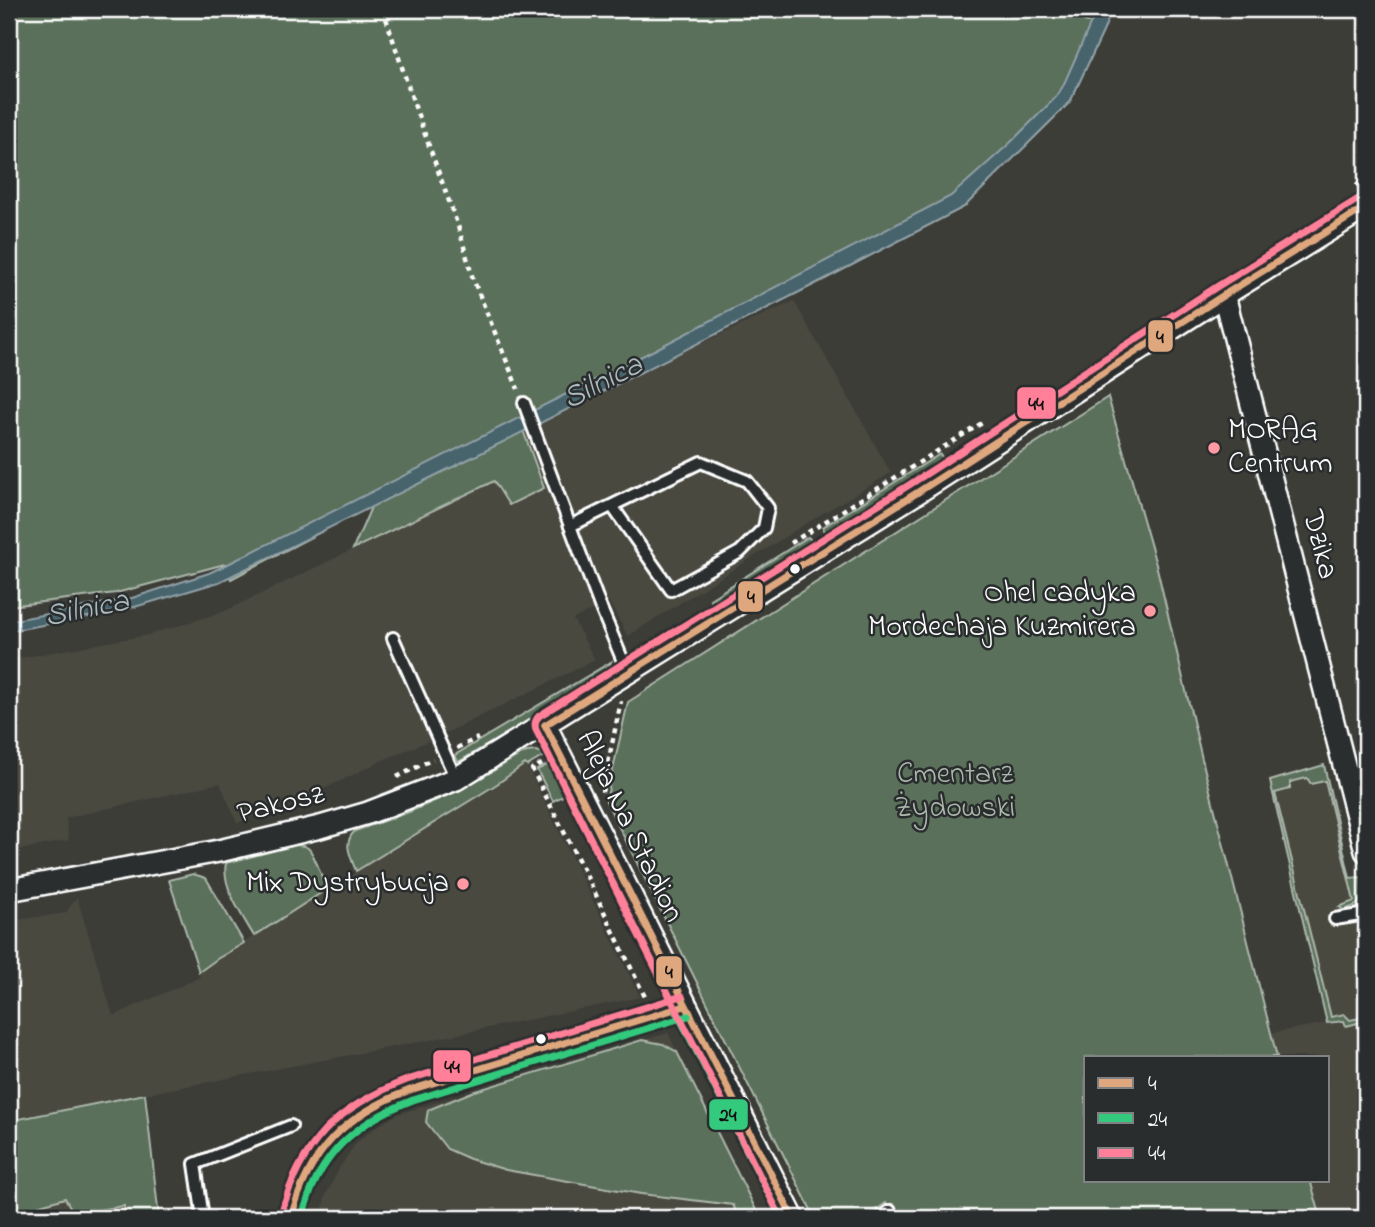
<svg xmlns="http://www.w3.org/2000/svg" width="1375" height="1227" font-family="'Indie Flower',sans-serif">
  <rect width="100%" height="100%" fill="#3d3d38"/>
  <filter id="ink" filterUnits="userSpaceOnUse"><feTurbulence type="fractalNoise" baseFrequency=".0143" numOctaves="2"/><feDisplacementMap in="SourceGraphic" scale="14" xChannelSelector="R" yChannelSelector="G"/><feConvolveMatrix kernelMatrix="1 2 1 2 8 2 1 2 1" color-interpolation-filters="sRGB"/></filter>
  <g filter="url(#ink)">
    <g fill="#4a4840">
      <path d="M794 301 891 473 818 516 628 636 609 602 573 619 595 660 438 737 383 760 316 793 237 823 220 783 66 818 69 840 9 852V660L148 635 223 612 495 481 509 505 544 488 523 431 652 366Z"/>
      <path d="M526 764 640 997 429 1040 145 1094 159 1218H9V921L66 913 77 897 113 1016 200 977 199 972 217 959 497 784Z"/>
      <path d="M1324 765 1350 878 1366 875V1218H1321L1310 1180H1328V1057H1278L1271 1033 1327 1023 1270 781Z"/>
      <path d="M668 1033 760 1218H321L325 1197 340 1167 356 1143 376 1127 398 1114Z"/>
    </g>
    <g fill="#5a6f5a" stroke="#acb7ac" stroke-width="2">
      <path d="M9 9H1056L1104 29 1070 102 964 207 821 281 523 430 544 488 509 505 494 481 353 549 372 505 231 579 225 564 116 593 9 606Z"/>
      <path d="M1108 397 1157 568 1202 759 1277 1057H1086V1180H1310L1321 1218H893L886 1203C860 1223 846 1218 815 1218L606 801 628 702Z"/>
      <path d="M940 454 945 461 826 535 823 527Z"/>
      <path d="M808 537 814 543 714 606 710 599Z"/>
      <path d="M611 662 605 676 458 762 455 755Z"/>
      <path d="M536 751 547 754 527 766 525 764 497 784 356 871C351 857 342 843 355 831L409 812 462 789 518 756 527 752Z"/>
      <path d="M551 763 567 794 553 801 537 770Z"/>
      <path d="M1324 765 1350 878 1361 877 1363 897 1357 905 1344 910 1339 907 1354 901 1325 781 1311 784 1307 778 1290 782V789L1275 793 1331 1017 1344 1014 1350 1020 1365 1017 1364 1012 1366 1009V1021L1346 1026 1344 1021 1327 1023 1270 781Z"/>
      <path d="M296 845C300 846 304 845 308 848 315 854 322 879 326 888L324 891 254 936C243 917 221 886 226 863Z"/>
      <path d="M193 874 206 878 244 943 217 959 199 972 169 880Z"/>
      <path d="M642 1040 663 1044 677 1052 760 1218H739L733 1205 641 1194 506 1170 470 1159 447 1149 426 1122 428 1110 472 1092Z"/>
      <path d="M145 1094 159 1218H125L124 1206 74 1214 65 1198 9 1214V1121Z"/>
    </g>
    <path fill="#47636c" stroke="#91a1a7" stroke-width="2" d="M1097 9H1112L1103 32 1070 102 964 207 821 281 477 455 219 582 121 611 9 631V621L132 598 209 573 226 565 656 349 951 196 1010 143 1056 97 1063 86Z"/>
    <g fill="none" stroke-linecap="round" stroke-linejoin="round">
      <defs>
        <g id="lane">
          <path d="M524 403 600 606 628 673"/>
          <path d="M570 526 701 462 747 481 768 508 764 528 740 552 671 590 612 506"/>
          <path d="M393 638 456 779"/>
          <path d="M1335 919 1366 914"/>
          <path d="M203 1218 195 1164 291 1126"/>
          <path d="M880 1218 890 1211"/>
        </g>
        <g id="street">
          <path d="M1224 295 1366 851"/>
          <path d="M545 725 793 1218"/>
          <path d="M9 890 219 851 320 827 368 813 456 779 915 494 1224 295 1366 207"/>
          <path d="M291 1218C301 1168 334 1125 380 1102 389 1097 400 1094 410 1090L685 1006"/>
        </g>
      </defs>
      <use href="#lane" stroke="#fff" stroke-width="16"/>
      <use href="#street" stroke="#fff" stroke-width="26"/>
      <g stroke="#fff" stroke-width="4.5" stroke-dasharray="5 5" stroke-linecap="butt">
        <path d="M383 9 414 104 459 229 473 279 518 389"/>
        <path d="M1356 186 1366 180"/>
        <path d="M791 543 982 423"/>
        <path d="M457 748 478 738"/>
        <path d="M542 764 532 769 595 893 646 999"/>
        <path d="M397 777 433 759"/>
        <path d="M602 792 621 701"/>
      </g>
      <use href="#lane" stroke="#2a2d2e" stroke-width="10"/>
      <use href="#street" stroke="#2a2d2e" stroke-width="21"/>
      <defs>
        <g id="bus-1">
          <path d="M545 725 915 494 1224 295 1366 207"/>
          <path d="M545 725 793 1218"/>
          <path d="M291 1218C309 1150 345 1115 410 1090L685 1006"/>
        </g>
        <g id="bus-2">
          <path d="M676 1011 781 1218"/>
          <path d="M302 1218C318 1155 354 1123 413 1100L688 1016"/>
        </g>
        <g id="bus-3">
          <path d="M281 1215C300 1143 338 1106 407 1080L682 996"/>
          <path d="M781 1218 536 730C534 724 535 720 539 716L909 485 1218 286 1360 198"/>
        </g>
      </defs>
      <use href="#bus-1" stroke="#2a2d2e" stroke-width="12"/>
      <use href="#bus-2" stroke="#2a2d2e" stroke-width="12"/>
      <use href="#bus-3" stroke="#2a2d2e" stroke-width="12"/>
      <use href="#bus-1" stroke="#dfa77e" stroke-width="7"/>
      <use href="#bus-2" stroke="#33ca7d" stroke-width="7"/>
      <use href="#bus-3" stroke="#ff8098" stroke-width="7"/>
    </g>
  </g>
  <g fill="#ff9aa2" stroke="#2a2d2e" stroke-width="2.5">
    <circle cx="1214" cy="448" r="7"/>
    <circle cx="1150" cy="611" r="7"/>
    <circle cx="463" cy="884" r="7"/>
  </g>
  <g fill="#fff" stroke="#2a2d2e" stroke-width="2.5">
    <circle cx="795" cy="569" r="6"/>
    <circle cx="541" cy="1039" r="6"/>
  </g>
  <g text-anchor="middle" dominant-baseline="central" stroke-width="5" stroke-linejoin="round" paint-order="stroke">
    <g font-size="30" fill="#fff" stroke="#2a2d2e" text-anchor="end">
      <text x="1228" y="431" text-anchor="start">MORĄG<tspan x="1228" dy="34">Centrum</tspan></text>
      <text x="1136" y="594">Ohel cadyka<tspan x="1136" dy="34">Mordechaja Kuzmirera</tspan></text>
      <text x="449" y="884">Mix Dystrybucja</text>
    </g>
    <g font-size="30" fill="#fff" stroke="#2a2d2e">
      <text transform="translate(1319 545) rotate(76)">Dzika</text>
      <text transform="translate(281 805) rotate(-14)">Pakosz</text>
      <text transform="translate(629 827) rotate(64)">Aleja Na Stadion</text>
    </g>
    <g font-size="30" fill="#acb7ac" stroke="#2a2d2e">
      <text x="955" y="775">Cmentarz<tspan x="955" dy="34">Żydowski</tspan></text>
    </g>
    <g font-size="32" font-style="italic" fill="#acb9bd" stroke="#2a2d2e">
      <text transform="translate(603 383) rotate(-27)">Silnica</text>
      <text transform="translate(87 610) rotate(-11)">Silnica</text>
    </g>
  </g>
  <g stroke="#2a2d2e" stroke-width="2.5">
    <rect x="1147" y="319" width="27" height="34" rx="7" fill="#dfa77e"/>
    <rect x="1016" y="386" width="41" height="34" rx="7" fill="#ff8098"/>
    <rect x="737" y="580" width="27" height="33" rx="7" fill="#dfa77e"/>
    <rect x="655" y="955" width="28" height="33" rx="7" fill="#dfa77e"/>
    <rect x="432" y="1049" width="40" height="34" rx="7" fill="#ff8098"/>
    <rect x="708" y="1098" width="41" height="33" rx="7" fill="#33ca7d"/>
  </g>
  <g font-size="19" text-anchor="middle" font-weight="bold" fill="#111">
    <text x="1160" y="343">4</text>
    <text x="1036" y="410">44</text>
    <text x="751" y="603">4</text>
    <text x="669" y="978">4</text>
    <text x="452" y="1073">44</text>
    <text x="728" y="1121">24</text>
  </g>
  <rect width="1375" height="1227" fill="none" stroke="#2a2d2e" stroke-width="35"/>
  <rect x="18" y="18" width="1340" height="1192" fill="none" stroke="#fff" stroke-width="2.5" filter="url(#ink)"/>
  <rect x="1084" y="1056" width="245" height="126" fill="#2a2d2e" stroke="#7f8182" stroke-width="2"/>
  <rect x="1098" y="1078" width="35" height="10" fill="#dfa77e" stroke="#7f8182" stroke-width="2"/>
  <text x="1148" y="1090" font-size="21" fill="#ffffff">4</text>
  <rect x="1098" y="1113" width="35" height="10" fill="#33ca7d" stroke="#7f8182" stroke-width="2"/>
  <text x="1148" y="1126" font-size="21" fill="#ffffff">24</text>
  <rect x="1098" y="1148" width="35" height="10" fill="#ff8098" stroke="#7f8182" stroke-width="2"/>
  <text x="1148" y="1160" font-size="21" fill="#ffffff">44</text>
</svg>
